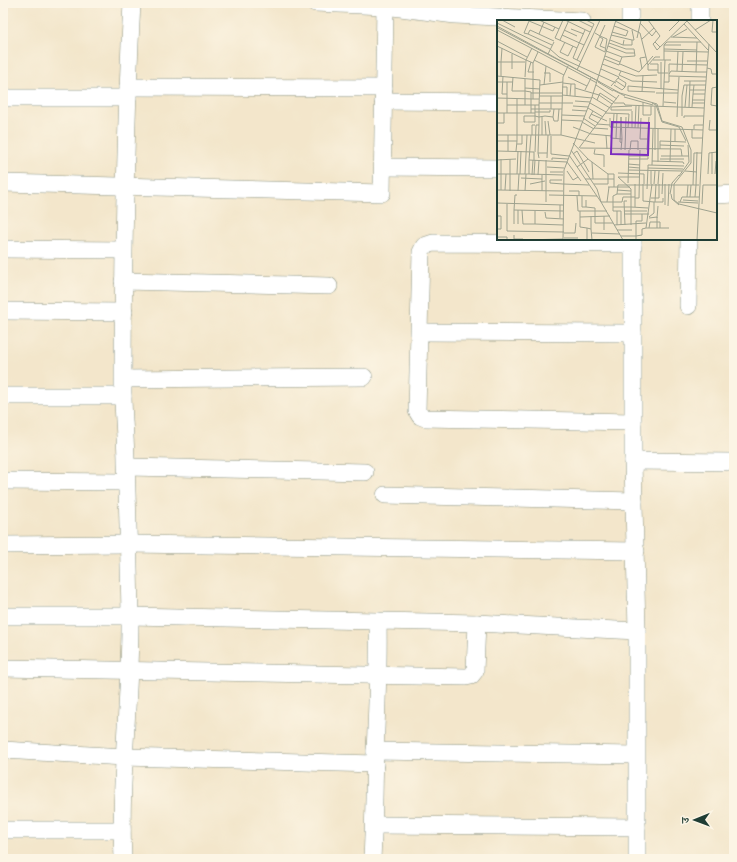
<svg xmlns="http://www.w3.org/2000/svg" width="737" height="862" font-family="'Libre Bodoni','Noto Serif Devanagari',serif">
  <rect width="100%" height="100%" fill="#fcf5e5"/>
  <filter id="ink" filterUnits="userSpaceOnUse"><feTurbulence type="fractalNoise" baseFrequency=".025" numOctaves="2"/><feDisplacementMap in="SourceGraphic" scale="8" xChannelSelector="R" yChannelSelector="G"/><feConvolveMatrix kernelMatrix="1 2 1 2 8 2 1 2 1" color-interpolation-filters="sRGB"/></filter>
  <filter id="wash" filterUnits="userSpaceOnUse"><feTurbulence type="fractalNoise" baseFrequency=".012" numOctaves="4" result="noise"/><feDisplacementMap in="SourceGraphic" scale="16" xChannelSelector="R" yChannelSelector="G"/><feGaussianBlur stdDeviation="0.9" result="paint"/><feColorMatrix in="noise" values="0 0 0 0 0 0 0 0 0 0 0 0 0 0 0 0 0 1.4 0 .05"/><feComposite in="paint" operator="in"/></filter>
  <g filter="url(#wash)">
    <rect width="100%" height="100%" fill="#f3e6cb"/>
  </g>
  <g filter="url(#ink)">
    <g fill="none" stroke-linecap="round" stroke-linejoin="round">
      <defs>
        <g id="minor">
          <path d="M315 3 385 6 455 15 582 21"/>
          <path d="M630 3V21"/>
          <path d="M700 21V3"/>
          <path d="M128 87 384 88"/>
          <path d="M3 98H128"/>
          <path d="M383 101 498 102"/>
          <path d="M383 167 498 168"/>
          <path d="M3 183 382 193 385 6"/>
          <path d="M716 195 734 194"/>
          <path d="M633 239V461L637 631V859"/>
          <path d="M3 249 123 250"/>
          <path d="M123 281 329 286"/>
          <path d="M688 306 689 239"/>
          <path d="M3 311 124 312"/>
          <path d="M420 332 633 333"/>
          <path d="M124 379 364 377"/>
          <path d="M3 396H123"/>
          <path d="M633 422 425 418 420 416 417 411 421 252 424 246 433 243 633 244"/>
          <path d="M633 461 734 462"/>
          <path d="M127 467 365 472"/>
          <path d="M3 481 126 482"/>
          <path d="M385 495 634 501"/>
          <path d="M3 545 128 544 636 551"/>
          <path d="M3 616H130L378 621"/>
          <path d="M3 668 466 677 471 676 475 671 477 623"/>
          <path d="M3 750 124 757 375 764"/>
          <path d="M375 751 636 755"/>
          <path d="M374 825 637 827"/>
          <path d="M3 830H122"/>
          <path d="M123 859C119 777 131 696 130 614 129 564 128 513 126 463 126 440 123 417 123 394 123 264 125 133 132 3"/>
          <path d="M372 859C374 823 374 788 375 752 377 708 379 665 378 621L477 623 637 631"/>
        </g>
      </defs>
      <use href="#minor" stroke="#899280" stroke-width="18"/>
      <use href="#minor" stroke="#fff" stroke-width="17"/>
    </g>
  </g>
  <g transform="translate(497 20)">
    <rect width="220" height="220" fill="#f3e6cb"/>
    <path fill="none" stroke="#9ea28f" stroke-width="1" d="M5 0 18 7M42 0 62 9M68 0 93 12M81 0 95 7M151 0 163 16 158 22M189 0 220 33M216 0 215 12H220M118 1 143 13 151 45 158 37H163M0 3 53 29 62 37 119 63M143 3 155 16 159 11M187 4 211 30M0 6 123 73 160 84 165 101 185 107 194 130V143L177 164V180L182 184 220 193M1 8 103 62M74 9 87 14M0 10 100 63M67 10 80 16M198 10 214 0M172 11 183 0M115 12 129 16 131 11 117 6M98 13 103 16 98 27 108 32 110 19 103 16 108 5M31 14 55 25M42 14 47 2M65 15 87 25M114 15 135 20V25H126L127 20M103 17 106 19 103 26 108 28M174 17 200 18M176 17 190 9M58 18 80 28 88 10M58 18 66 0M140 18 144 0M145 19 157 8M63 20 72 0M113 20 126 25M135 20H137L135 10M0 21 30 37M57 21 33 10 31 14 27 13 32 1 56 11 58 7M68 22 63 32 71 36 76 26M200 22 199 52H210M167 25H184M0 26 29 40 28 57M111 26 129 33H138M163 27 158 22 156 24 160 30 190 1M35 28 29 40 36 43 41 32M80 28 76 38 84 42M167 29 200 30M109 31 125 37M167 31 211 32M15 34V49M51 34 57 22M108 36 123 42M107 39 122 45 125 37 138 36 137 29H129L112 23M37 40 67 55M80 40 97 4 89 0M156 40H174M167 40V25L170 22H204M190 41H210M0 42H4L5 28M34 42 31 52H37M36 43V79H42M105 44 124 51 122 55 135 61 160 62M123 44 142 52 156 36M153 44H161V53H171M151 45V50H161M210 48 214 49 215 54H220M104 49 122 57 114 66M145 49 143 38 149 37M80 50 103 0M124 51 139 56 160 55M180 51 181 31M185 52 186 32M47 53H53V62M172 54 174 51 199 52M0 56 43 60 42 85H38V102H27V96H38L42 97 48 96 56 97 57 89M4 56V42H28M6 56 5 74H10V62M172 56V44L210 45M16 57 15 71H28M71 57 90 66M28 59V85H38M119 61 128 67 129 63 121 58M187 61H209M1 62H16M101 62 116 71M167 62H172V56L209 57M66 63 74 64 73 76M74 64H78V76M43 65 66 62M47 65 49 46M99 65 120 79M117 65 125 70 128 67M197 65 196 74H208L212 24M65 67H70V76M220 67 215 68 214 85 220 86M28 68 43 69M78 68 102 75 115 84M164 69V42M88 70 94 58M116 70 128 76M193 70H208M28 71 34 72V93M145 72 146 55M158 72 131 71V66L181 70M34 73H65M159 73H181L182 57M65 75 95 78M42 76H65M54 76V89M95 77 113 88M127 77 156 85M0 78 36 79M20 79V115H64L98 123M100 80 103 73 117 82M195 80H208M78 81 93 82M146 82V95H154V86M167 82 179 83M42 83H76M93 83 109 92M117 83H127L128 85 207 88M155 83 159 85 165 102 182 107 189 121M195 83H208M10 85H28M42 85V105M76 86 91 87M166 86 168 40M114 87V90H135M114 87 135 86M188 87 190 65H209M192 87 193 61M195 87 196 74M91 88 106 97M34 89H65L66 57 71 46M75 90 90 91M96 91 92 98 101 103M38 92H53V90M0 93H38M10 93V74M108 93 132 94 131 108M94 94 110 101M65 95 88 96M185 96V76L187 65H190M45 97V115M56 97 57 101H61L62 89M180 97 181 73M86 98 98 106M113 98V107L206 110M144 98 143 119H151M187 98V96H207M65 100 85 101M213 100 212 110H220M48 101 49 115M51 101 53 115M85 102 97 109M0 103H7V93M100 104 113 105M76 107 94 114 115 116M97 108 111 109M115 108 114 118 125 119 124 130M116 108 117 94M135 108V91M138 108 139 86M141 108 142 86M195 109V118H206M197 109V105H206M0 115H20V121M34 115 32 140 70 142 84 161M35 115V105H38M64 115 65 89M109 115 110 129M54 116V134L72 136M119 118 120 94M0 121H20L19 131M178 122V109M76 123 91 139 80 147M125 123 123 122 124 97 125 119M20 124H25V115M163 125 187 126M82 128 122 75M83 128 184 129 185 136M98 129 97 134 107 135V147M163 129V121L189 122M74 130 100 169 104 182H110L112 167M128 130 129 97M133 130 134 121H141V130M150 130 152 97M158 130V86M0 131 37 132V140M11 131V115M38 132 39 105H42L41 133M76 134 80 131 92 152M72 135 104 182 126 220M132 136H151V139H132M164 136H192M42 138 41 133H50M50 138 51 115M91 139 111 154V164H97M163 139H187M0 140 19 139M32 140V154L66 155M49 140V182M55 140V138L71 139M155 141 186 142 187 144M95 142 96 159M161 142V109M173 142 174 109M131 144 143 145M155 145 156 109M50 147 67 148M131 147 143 148M151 148V145L187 146M131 150 185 151M70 151 76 160 81 157M188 151 200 152M53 152H66M121 153 147 154V164M0 154H32M20 154 21 131M23 154 24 131M28 154 30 115M111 154H117V167M211 154 212 133 220 132M215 154V132M218 154 219 141M35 155 36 140M37 155 38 140M41 155 42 140M182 156 192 142 191 125M143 157H121L134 169V187L151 188M24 158 45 159M88 159H117M65 160H53V163L66 164M131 163 132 130M33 164 48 161M66 164 92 165M146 164V181L157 182M154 164V151M155 164 149 208H172M157 164 158 151M161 164 162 151M196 165 197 133H205M199 165 200 132M111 167H133M150 169 151 148 186 149M0 170 66 171M4 170V139M8 170 9 154M120 170 134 171M13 171V139M21 171 22 154M28 171 29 154M45 171V155M72 171H82V176M120 174 116 176V182H125L126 177H138M134 174H120L121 165H202M165 174 166 153M173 174 175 163 182 155M174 174 175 179 182 185M20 175H18L17 190 66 191M52 175 100 176M80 176 81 191H110M85 176V187H89M190 177 191 165M193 177 194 165M198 177 199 165M138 178H142L143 130M154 178H162V164M89 180V187L98 188V203H116M186 180 201 181M110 182H116V187H134V205M158 182 159 164M181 182 201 183M183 182 185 177H202M0 183 66 185M10 184V211L67 212M205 184 206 165H220M63 185V198M168 185V164M171 186 172 164M116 187V191H124V205M138 187V164M25 190 26 204H38V191M83 191V197L113 196M120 191V205M127 191H150M48 192 49 198 67 199M127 194H152M0 196H4V209H0V196M107 196V210M83 197V207L90 208M152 197 157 193V182H166V178M152 198 160 197V208M160 198 161 186M17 204V190M21 204V190M38 204 66 205M117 205 149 203M128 205 127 181H130M152 208 153 202H163V208M94 209V196M120 210H135M67 213H78L79 203M95 213 123 214M17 215V219H26M124 216H139V201H145V194M0 217H10V220M67 218H81M26 220 66 219M66 220 67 150 95 77 119 0M90 220V208L94 209 95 220M139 220V216L145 215V209L149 208M200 220 208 74"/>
    <path fill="#7b2cbf" fill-opacity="0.15" stroke="#7b2cbf" stroke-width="2" d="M115 102 152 103 151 135 114 134Z"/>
    <rect width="220" height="220" fill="none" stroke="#1f3d34" stroke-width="2"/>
  </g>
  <rect width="737" height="862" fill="none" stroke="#fcf5e5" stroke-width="16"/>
  <g transform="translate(695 820) rotate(269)" stroke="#fcf5e5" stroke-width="3" paint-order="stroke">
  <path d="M0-3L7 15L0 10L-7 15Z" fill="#1f3d34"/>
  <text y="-6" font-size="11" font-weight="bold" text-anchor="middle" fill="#1f3d34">उ</text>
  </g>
</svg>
